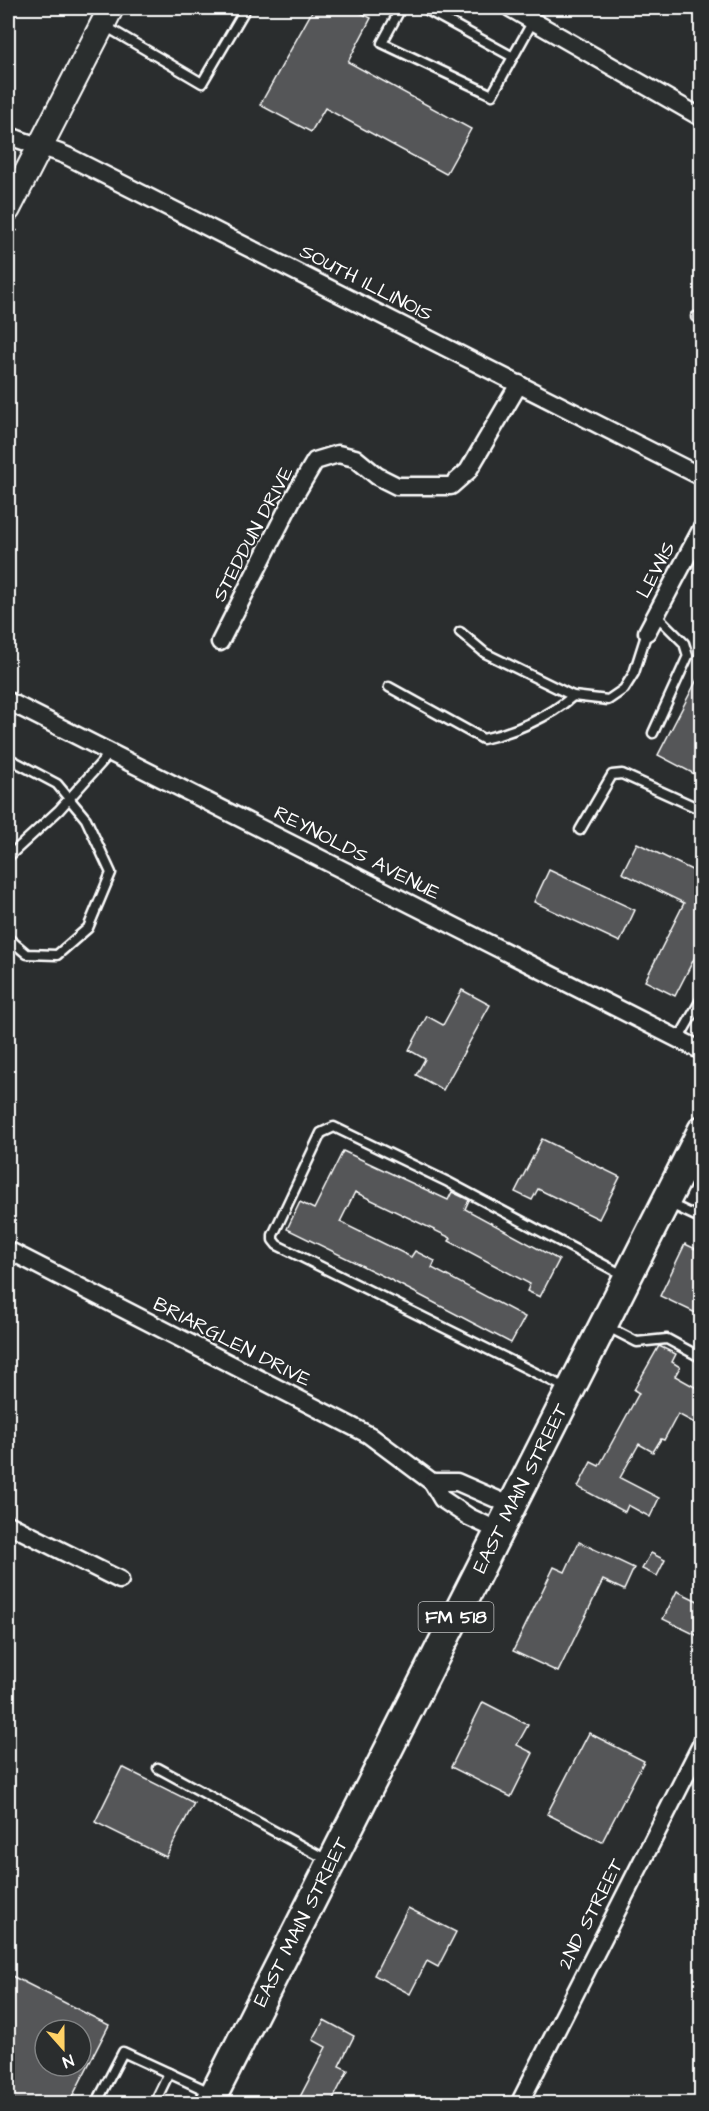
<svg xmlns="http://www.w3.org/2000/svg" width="709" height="2111" font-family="'Architects Daughter',sans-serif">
  <rect width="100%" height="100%" fill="#2a2d2e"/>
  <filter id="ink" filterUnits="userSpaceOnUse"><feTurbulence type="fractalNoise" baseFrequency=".0167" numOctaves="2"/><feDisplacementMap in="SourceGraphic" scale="12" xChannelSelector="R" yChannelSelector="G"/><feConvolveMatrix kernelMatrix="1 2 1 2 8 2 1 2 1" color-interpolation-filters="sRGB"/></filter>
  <g filter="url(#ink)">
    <g fill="#555758" stroke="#fff" stroke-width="1.5" fill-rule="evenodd">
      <path d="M314 8H351L371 18 348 62 471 129 446 174 325 108 311 132 260 105Z"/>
      <path d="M702 670V778L658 755Z"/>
      <path d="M637 843 702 875V943L675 996 645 981 684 903 622 873Z"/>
      <path d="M549 870 635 910 620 942 534 902Z"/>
      <path d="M462 990 490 1005 443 1090 416 1075 425 1059 409 1050 427 1016 443 1025Z"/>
      <path d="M542 1139 620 1177 599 1219 538 1189 532 1200 515 1192Z"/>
      <path d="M343 1151 448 1200 452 1192 469 1200 465 1209 559 1260 540 1297 527 1291 530 1284 449 1241 451 1238 355 1192 340 1222 411 1257 415 1251 435 1261 432 1268 525 1317 511 1343 389 1279 287 1229 300 1202 314 1209Z"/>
      <path d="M685 1244 702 1252V1316L660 1296Z"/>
      <path d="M659 1346 676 1354 672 1362 680 1367 675 1376 702 1391V1427L678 1414 664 1440 661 1439 653 1452 639 1444 620 1478 659 1498 650 1517 628 1505 625 1512 578 1487 591 1462 599 1466 639 1393 634 1390Z"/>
      <path d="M579 1542 634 1568 624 1590 603 1580 558 1672 513 1651 554 1567 565 1572Z"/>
      <path d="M651 1553 665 1560 657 1576 642 1569Z"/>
      <path d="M677 1591 702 1603V1628L698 1636 663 1619Z"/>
      <path d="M483 1702 528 1725 517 1745 533 1753 511 1797 451 1767Z"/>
      <path d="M589 1733 644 1761 602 1842 547 1814Z"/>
      <path d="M122 1767 194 1803 166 1857 95 1822Z"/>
      <path d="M408 1908 456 1932 438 1967 427 1961 410 1994 374 1975Z"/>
      <path d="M8 1974 109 2025 69 2103H8ZM45 2030H81V2066H45Z"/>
      <path d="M324 2020 354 2036 339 2066 348 2070 331 2103H314L300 2097 326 2047 313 2040Z"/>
    </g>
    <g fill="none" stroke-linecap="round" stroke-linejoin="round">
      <defs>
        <g id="lane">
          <path d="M401 8 382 43 492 95 513 57"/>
          <path d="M431 8 429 11 513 57 533 21"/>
          <path d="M105 26 202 83 246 8"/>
          <path d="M696 317 702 320"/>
          <path d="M460 632 485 653 573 696 608 700 624 689 634 673 647 632"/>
          <path d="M389 687 483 739C515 732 549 717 573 696"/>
          <path d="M653 733 688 656 684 643 656 615"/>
          <path d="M8 758 57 784 86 819 111 873 88 928 57 955 27 954 8 938"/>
          <path d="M580 830 612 775 622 774 702 810"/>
          <path d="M8 857 59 810 110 753"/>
          <path d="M679 1038 702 998"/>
          <path d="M668 1203 702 1219"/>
          <path d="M606 1326 637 1342 667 1339 702 1358"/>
          <path d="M568 1389 277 1245 273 1240V1235L321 1133 334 1127 448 1182 623 1275"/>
          <path d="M158 1768 329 1861"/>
          <path d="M96 2104 123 2052 212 2093"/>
          <path d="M154 2104 169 2073"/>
        </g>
        <g id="street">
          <path d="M510 8 702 118"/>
          <path d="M8 135C27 144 47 147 67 156L702 477"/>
          <path d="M647 632 702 528"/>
          <path d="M220 642 292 500 315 461 338 454 355 458 377 476 397 486H451L468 471 519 384"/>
          <path d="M8 701 702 1051"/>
          <path d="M8 1250 369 1435 432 1482 442 1499 469 1517 499 1531"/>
          <path d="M432 1482H457L512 1506"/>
          <path d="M8 1524 120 1580"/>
          <path d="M519 2104 702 1743"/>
        </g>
        <path id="secondary" d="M8 209 111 8"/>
        <g id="primary">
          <path id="s1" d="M209 2104 702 1130"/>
        </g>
      </defs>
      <use href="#lane" stroke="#fff" stroke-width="13"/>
      <use href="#street" stroke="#fff" stroke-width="21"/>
      <use href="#secondary" stroke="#fff" stroke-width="28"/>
      <use href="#primary" stroke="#fff" stroke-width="32"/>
      <path stroke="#fff" stroke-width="3" stroke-dasharray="1.5 4.5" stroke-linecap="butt" d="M8 247 18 227"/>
      <use href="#lane" stroke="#2a2d2e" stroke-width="8"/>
      <use href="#street" stroke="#2a2d2e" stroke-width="16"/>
      <use href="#secondary" stroke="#2a2d2e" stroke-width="24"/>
      <use href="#primary" stroke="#2a2d2e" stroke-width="27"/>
    </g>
  </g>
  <g text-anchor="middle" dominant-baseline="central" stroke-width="4.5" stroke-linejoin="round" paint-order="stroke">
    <rect fill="#2a2d2e" stroke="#bfc0c0" stroke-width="1.5" x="418.5" y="1602" width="75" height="30" rx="4.5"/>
    <g font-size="18" font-weight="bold" fill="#fff">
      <text x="456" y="1617">FM 518</text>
    </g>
    <g font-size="20" fill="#fff" stroke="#2a2d2e">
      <text transform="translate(366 283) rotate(27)">SOUTH ILLINOIS</text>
      <text transform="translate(253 534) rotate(-62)">STEDDUN DRIVE</text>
      <text transform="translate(656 570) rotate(-62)">LEWIS</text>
      <text transform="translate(357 853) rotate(27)">REYNOLDS AVENUE</text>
      <text transform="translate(232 1342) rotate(27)">BRIARGLEN DRIVE</text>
      <text stroke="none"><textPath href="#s1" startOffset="690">EAST MAIN STREET</textPath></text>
      <text transform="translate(591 1914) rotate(-63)">2ND STREET</text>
      <text stroke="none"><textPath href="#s1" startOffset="204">EAST MAIN STREET</textPath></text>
    </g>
  </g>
  <rect width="709" height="2111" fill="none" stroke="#2a2d2e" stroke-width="30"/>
  <rect x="15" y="15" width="679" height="2081" fill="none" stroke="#fff" stroke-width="2" filter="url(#ink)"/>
  <g transform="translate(63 2048) rotate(159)"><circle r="28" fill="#2a2d2e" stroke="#7f8182" stroke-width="1.5"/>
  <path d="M0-4.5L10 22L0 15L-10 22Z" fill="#ffd166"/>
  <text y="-9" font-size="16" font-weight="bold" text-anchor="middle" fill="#ffffff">N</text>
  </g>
</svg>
